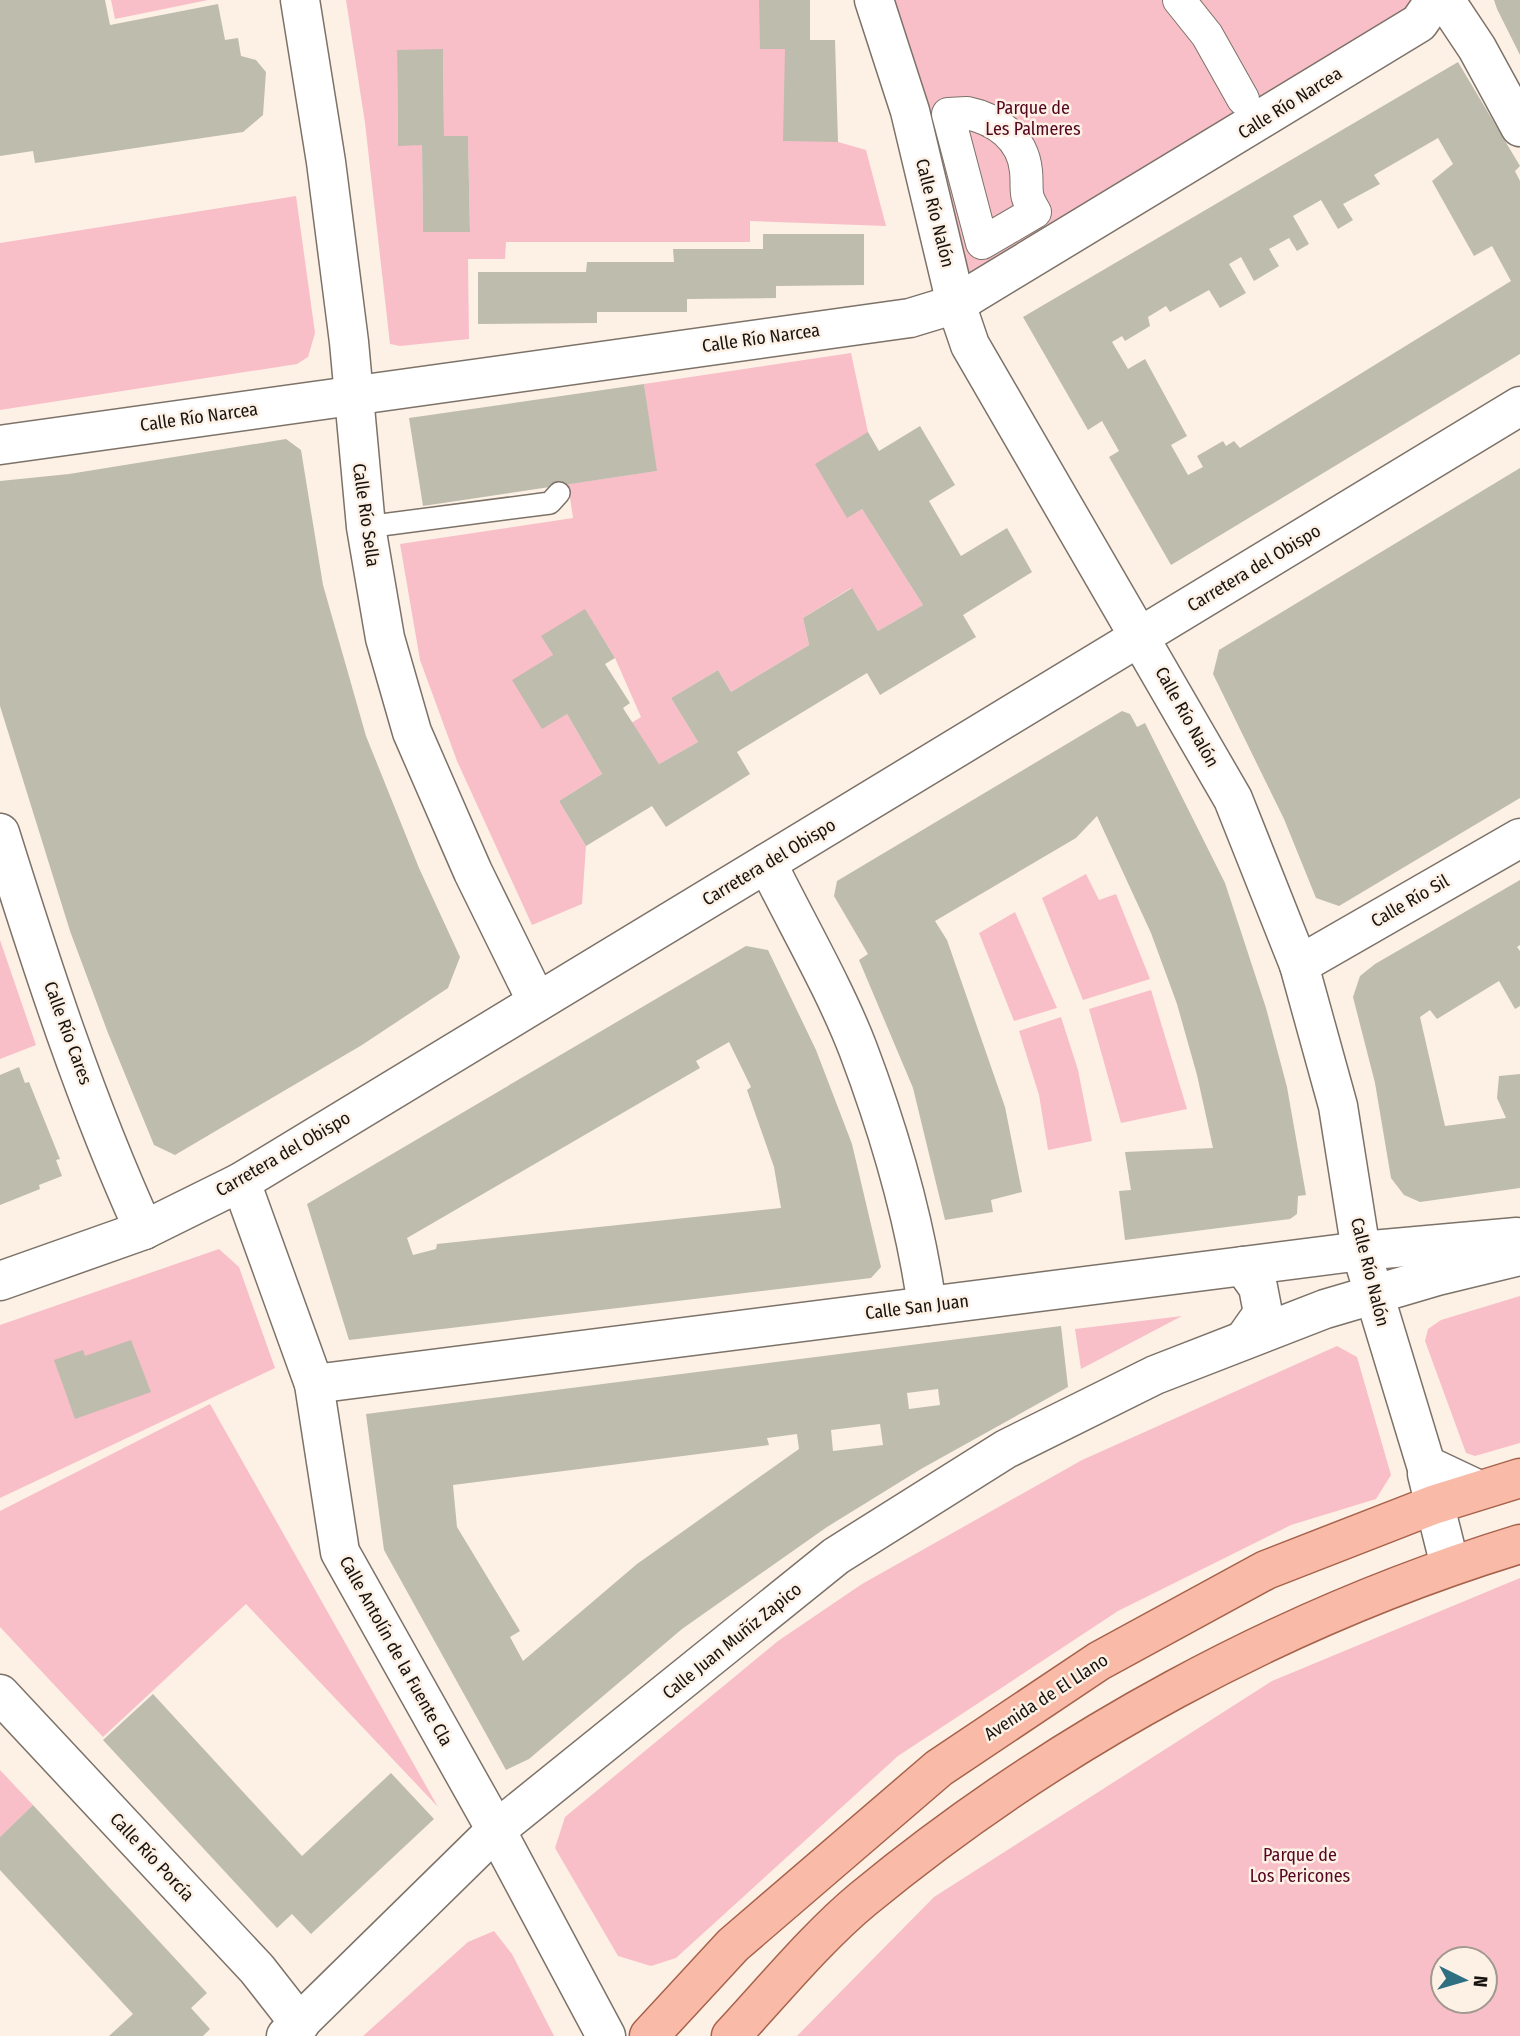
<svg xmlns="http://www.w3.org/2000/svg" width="1520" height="2036" font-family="'Fira Sans Condensed',sans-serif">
  <rect width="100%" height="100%" fill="#fdf1e6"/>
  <g fill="#f9bfc8" fill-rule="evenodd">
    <path d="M111 0H208L115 19Z"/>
    <path d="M346 0H759L838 142 866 150 886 226 750 221V242H506L505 259H468L469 339 400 346 390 344 365 123ZM397 50H443L444 136H468L470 232H423L422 145H398Z"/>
    <path d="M874 0H1435L956 304Z"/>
    <path d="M296 196 315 333 308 357 297 364 0 410V243Z"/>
    <path d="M851 353 868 432 862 509 923 605 878 631 851 588 803 618 809 645 731 692 718 670 671 698 698 742 659 764 631 723 641 717 615 658 585 610 542 637 553 655 567 714 602 774 559 801 586 846 582 904 532 925 457 761 420 660 400 544 573 518 568 484 656 471 644 384Z"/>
    <path d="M1086 874 1099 900 1116 894 1150 979 1083 1000 1042 898Z"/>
    <path d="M1015 912 1057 1008 1014 1021 979 933Z"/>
    <path d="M0 940 36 1045 0 1059Z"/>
    <path d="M1151 990 1187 1109 1121 1123 1089 1009Z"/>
    <path d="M1061 1017 1078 1070 1092 1141 1048 1150 1039 1095 1019 1031Z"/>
    <path d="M219 1249 239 1267 275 1368 0 1498V1325Z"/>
    <path d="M1520 1296V1443L1475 1456 1466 1453 1425 1341 1428 1329 1441 1320Z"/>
    <path d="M1182 1316 1081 1369 1075 1329Z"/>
    <path d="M1337 1346 1357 1357 1391 1475 1376 1499 1291 1525 1118 1611 898 1756 676 1958 651 1966 618 1956 555 1848 565 1817 778 1641 862 1584 1082 1460Z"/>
    <path d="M210 1404 438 1807 246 1604 103 1737 0 1627V1511Z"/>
    <path d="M1520 1578V2036H797L934 1897 1272 1681ZM1485 1959V2001H1443V1959Z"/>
    <path d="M0 1770 33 1805 0 1837Z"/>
    <path d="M494 1931 512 1954 554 2036H363L468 1942Z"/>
  </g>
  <g fill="#bebcad" fill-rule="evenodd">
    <path d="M0 0H105L110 25 218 4 225 40 238 38 241 56 256 60 266 72 263 115 243 132 35 163 33 151 0 156Z"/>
    <path d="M759 0H810V40H835L838 142 783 141 785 49H760Z"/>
    <path d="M1494 0H1520V55L1497 9Z"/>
    <path d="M443 49 444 136H468L470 232H423L422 145 398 146 397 50Z"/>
    <path d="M1458 62 1520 166 1515 171 1520 181V354L1171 565 1109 457 1119 451 1102 421 1088 430 1023 317ZM1438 138 1453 164 1432 181 1474 256 1492 246 1511 281 1240 448 1234 441 1226 446 1223 441 1197 456 1203 467 1188 475 1171 445 1187 436 1145 359 1128 369 1112 342 1122 336 1125 341 1150 326 1148 317 1166 306 1170 312 1209 290 1220 308 1246 293 1229 264 1241 257 1254 281 1279 266 1269 249 1289 238 1297 251 1309 244 1293 216 1321 200 1338 229 1353 220 1343 204 1380 184 1374 175Z"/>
    <path d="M763 234H864V285L776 286V298L687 299V312H597V323L478 324V272H586L587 262H674L673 249H763Z"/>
    <path d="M644 384 657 471 423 506 409 418Z"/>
    <path d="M920 426 955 485 929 501 961 556 1007 528 1032 572 963 615 976 637 880 695 867 673 737 752 750 774 666 827 652 806 586 846 559 801 602 774 567 714 542 729 512 680 553 655 541 636 585 609 615 658 605 664 630 703 623 708 659 764 698 742 671 698 718 670 731 692 809 645 803 618 852 588 878 631 923 605 862 509 847 518 815 464 868 432 879 451Z"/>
    <path d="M286 439 301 450 323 585 366 736 419 868 460 957 448 988 362 1045 175 1155 154 1145 108 1033 70 931 0 706V481L69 474Z"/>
    <path d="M1520 468V798L1339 906 1316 898 1284 819 1213 674 1219 650Z"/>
    <path d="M1122 711 1130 714 1137 727 1145 723 1225 883 1266 1008 1287 1087 1306 1195 1298 1196 1297 1214 1290 1219 1125 1240 1119 1191 1131 1190 1125 1152 1213 1148 1197 1075 1177 1004 1151 933 1097 816 1076 838 935 921 947 940 1005 1107 1022 1192 991 1200 993 1212 945 1220 913 1088 859 960 868 954 834 896 837 881Z"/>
    <path d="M1520 880V945L1517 947 1520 951V1006L1515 1009 1499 981 1437 1019 1430 1010 1420 1017 1445 1126 1506 1118 1497 1098 1499 1076 1520 1074V1188L1420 1202 1404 1195 1391 1178 1375 1083 1353 997 1360 976 1375 964Z"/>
    <path d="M746 946 768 950 816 1050 852 1144 881 1267 871 1278 349 1340 307 1204ZM729 1042 751 1087 747 1090 774 1167 781 1208 437 1244 436 1249 413 1255 407 1238 700 1068 696 1061Z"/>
    <path d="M19 1067 25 1083 29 1082 60 1159 56 1160 62 1176 39 1185 40 1189 0 1205V1075Z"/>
    <path d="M1061 1326 1068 1387 921 1469 827 1527 682 1629 529 1759 506 1770 384 1550 366 1414ZM938 1389 940 1405 909 1409 907 1393ZM880 1424 883 1445 833 1451 831 1430ZM797 1434 799 1449 637 1564 523 1661 510 1637 520 1631 457 1527 453 1485 769 1445 767 1438Z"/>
    <path d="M131 1340 151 1392 75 1419 54 1360 83 1350 85 1356Z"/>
    <path d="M153 1694 302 1856 391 1773 434 1819 311 1934 292 1914 277 1928 103 1740Z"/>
    <path d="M33 1805 207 1993 191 2008 210 2029 203 2036H109L133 2014 0 1870V1837Z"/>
  </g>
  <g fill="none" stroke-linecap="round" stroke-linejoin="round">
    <defs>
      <path id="service" d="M366 527 550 503 559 493"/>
      <g id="pedestrian">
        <path d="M1179 0 1207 35 1243 99"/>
        <path d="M967 113C996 119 1023 138 1026 171 1028 191 1023 193 1035 212L982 243 948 114Z"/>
      </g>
      <g id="minor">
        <path d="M300 0 326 162 349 342 366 527 385 638 412 732 473 872 537 1002"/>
        <path d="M874 0 910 111 956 304 970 345 1233 799 1299 965 1338 1106 1361 1251 1426 1465 1479 1490"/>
        <path d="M1445 0 1477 48 1520 127"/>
        <path d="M0 445 910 318 956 304 1419 23 1435 0"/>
        <path d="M0 833C42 967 86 1103 144 1230"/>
        <path d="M767 863C796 922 835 989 858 1049 889 1131 915 1220 927 1306"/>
        <path d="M1299 965 1520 838"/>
        <path d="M241 1182 314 1384 340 1552 496 1830 606 2036"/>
        <path d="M1243 1266 1258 1287 1263 1313 1244 1340"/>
        <path d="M0 1281 144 1230 241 1182 1520 406"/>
        <path d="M314 1384 1361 1251 1517 1237"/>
        <path d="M1427 1474 1450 1566"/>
        <path d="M0 1694 257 1969 300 2024"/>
        <path d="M286 2036 496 1830 836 1556 1006 1449 1155 1375 1325 1309 1437 1276 1520 1256"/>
      </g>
      <g id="primary">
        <path d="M649 2036 733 1945 939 1768 1099 1661 1266 1570 1433 1505 1520 1478"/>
        <path d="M731 2036C771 1993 818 1936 863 1899 1053 1742 1284 1616 1520 1544"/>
      </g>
    </defs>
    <use href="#service" stroke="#7c7268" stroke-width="24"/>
    <use href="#pedestrian" stroke="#7c7268" stroke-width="34"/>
    <use href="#minor" stroke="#7c7268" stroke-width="41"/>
    <use href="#primary" stroke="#a7624c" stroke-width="41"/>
    <use href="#service" stroke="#fff" stroke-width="21"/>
    <use href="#pedestrian" stroke="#fff" stroke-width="32"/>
    <use href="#minor" stroke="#fff" stroke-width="38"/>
    <use href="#primary" stroke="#f9bba7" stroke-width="38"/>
  </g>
  <g text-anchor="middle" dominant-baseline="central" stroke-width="5" stroke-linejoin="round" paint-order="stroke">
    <g font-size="18" fill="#17130f" stroke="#fdf1e6">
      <text transform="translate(1290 103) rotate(-32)">Calle Río Narcea</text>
      <text transform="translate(935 213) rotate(76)">Calle Río Nalón</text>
      <text transform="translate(761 338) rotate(-8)">Calle Río Narcea</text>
      <text transform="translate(199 417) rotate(-8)">Calle Río Narcea</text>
      <text transform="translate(366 515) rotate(82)">Calle Río Sella</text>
      <text transform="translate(1254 568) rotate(-31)">Carretera del Obispo</text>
      <text transform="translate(1187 717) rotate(61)">Calle Río Nalón</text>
      <text transform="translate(769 862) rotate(-31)">Carretera del Obispo</text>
      <text transform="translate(1410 901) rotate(-30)">Calle Río Sil</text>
      <text transform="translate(68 1033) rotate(70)">Calle Río Cares</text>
      <text transform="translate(283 1154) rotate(-30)">Carretera del Obispo</text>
      <text transform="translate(1370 1272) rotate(76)">Calle Río Nalón</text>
      <text transform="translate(917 1307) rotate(-7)">Calle San Juan</text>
      <text transform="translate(732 1641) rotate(-39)">Calle Juan Muñíz Zapico</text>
      <text transform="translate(396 1651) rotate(61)">Calle Antolín de la Fuente Cla</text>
      <text transform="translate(1046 1697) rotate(-33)">Avenida de El Llano</text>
      <text transform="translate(152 1857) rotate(47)">Calle Río Porcía</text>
    </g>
    <g font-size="18" fill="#530521" stroke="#fdf1e6">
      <text x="1033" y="108">Parque de<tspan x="1033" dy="21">Les Palmeres</tspan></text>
      <text x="1300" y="1855">Parque de<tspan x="1300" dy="21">Los Pericones</tspan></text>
    </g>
  </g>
  <g transform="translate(1464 1980) rotate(95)"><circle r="33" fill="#fdf1e6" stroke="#a19890" stroke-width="2"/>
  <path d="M0-5L12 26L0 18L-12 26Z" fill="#2e7082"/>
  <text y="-10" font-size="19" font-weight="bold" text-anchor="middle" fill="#17130f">N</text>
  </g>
</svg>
